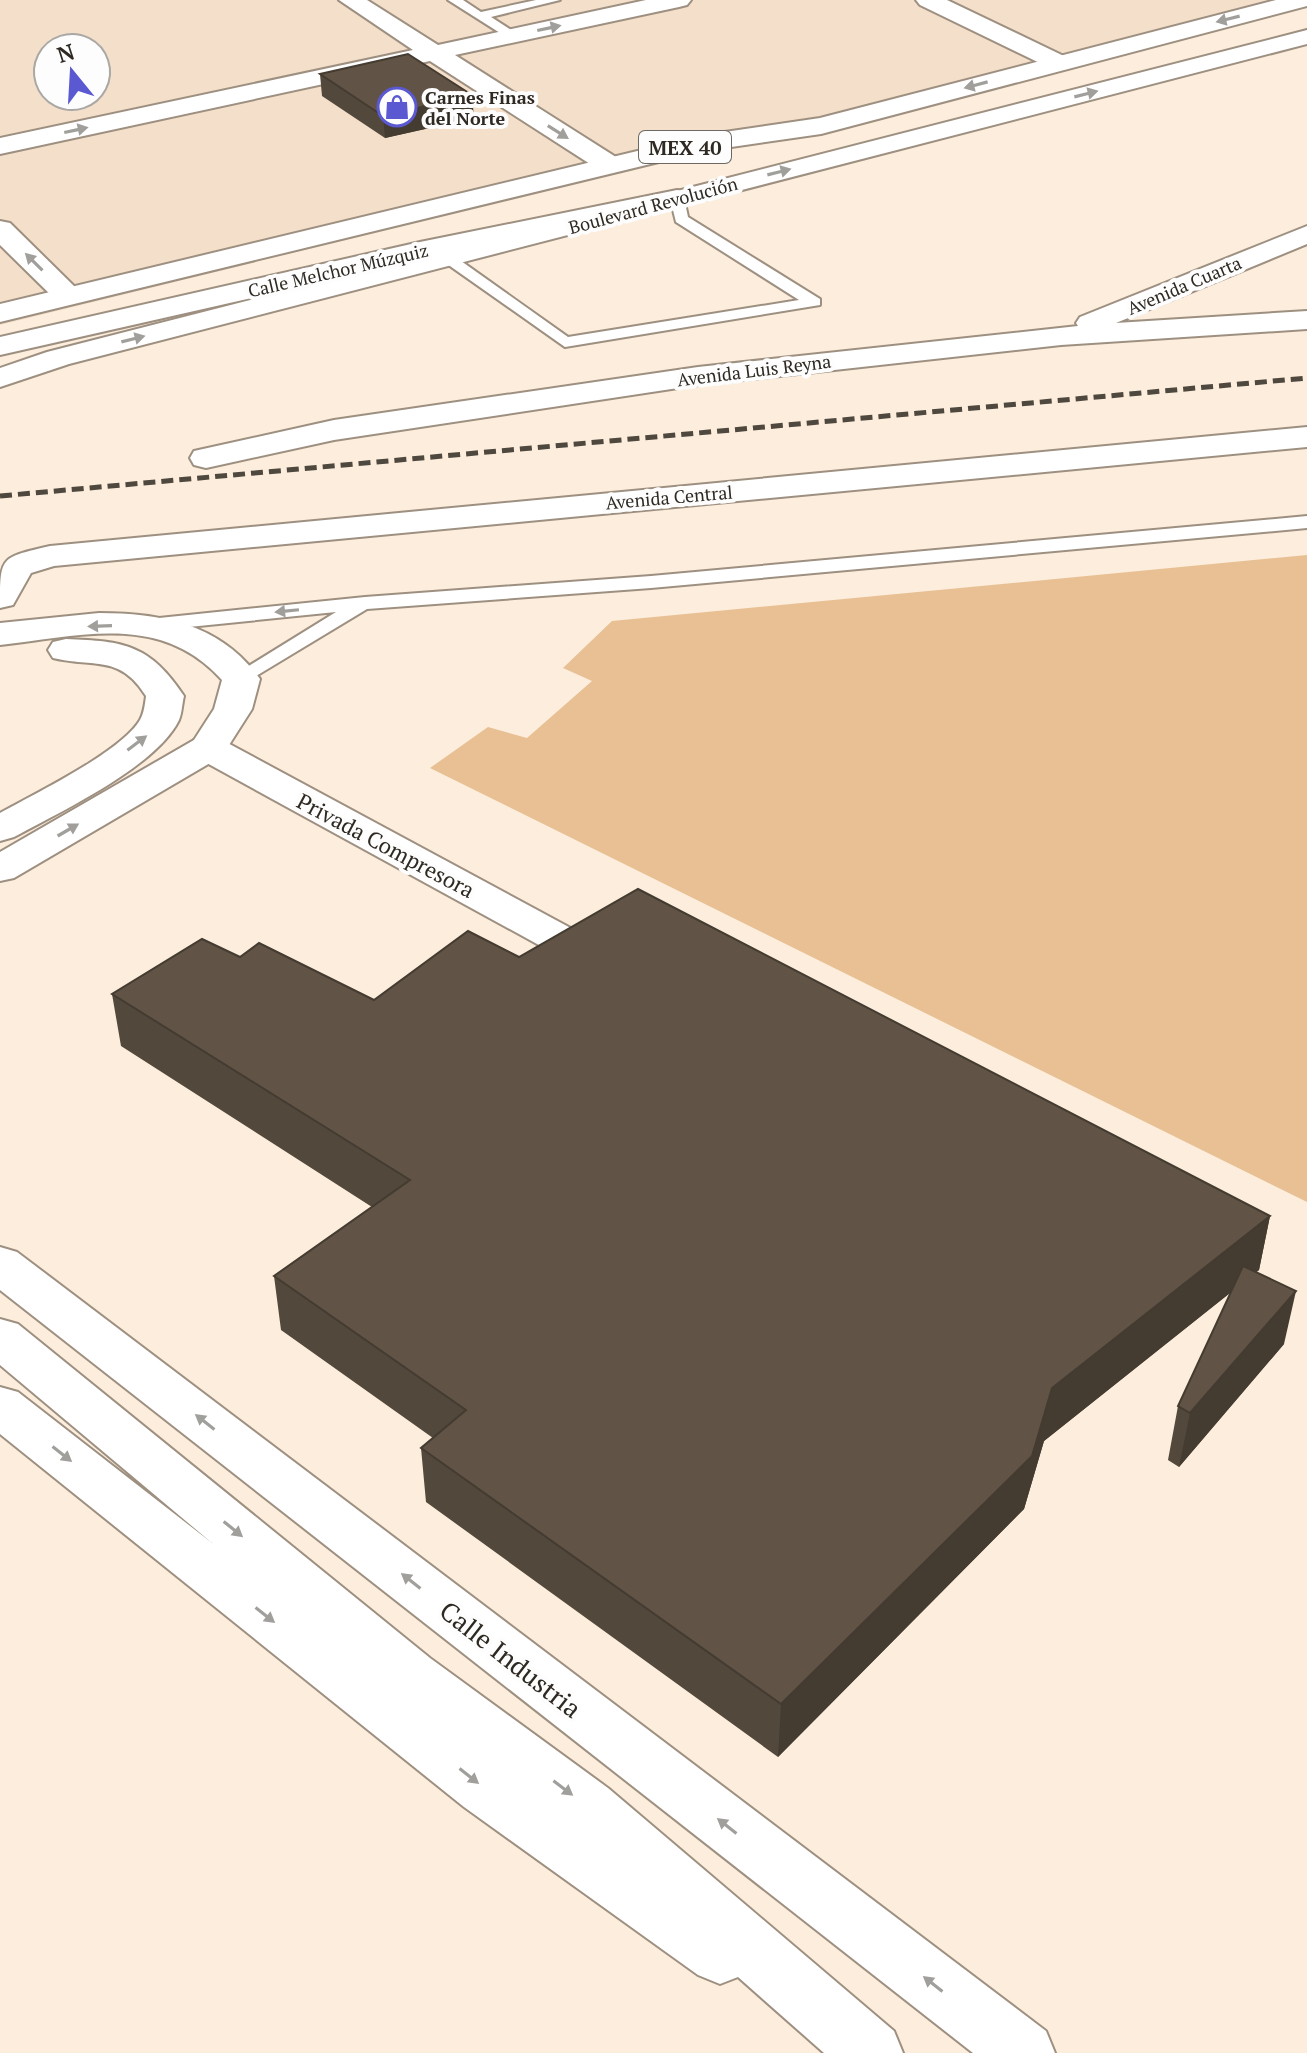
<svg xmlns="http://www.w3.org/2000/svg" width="1307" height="2053" font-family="'PT Serif',serif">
  <rect width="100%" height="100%" fill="#fceddc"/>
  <path fill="#f4dfca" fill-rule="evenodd" d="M0 0H1307V3L0 325ZM48 48H96V96H48Z"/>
  <path fill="#e8c094" d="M1307 555V1202L430 768 488 727 527 738 592 681 563 668 612 621Z"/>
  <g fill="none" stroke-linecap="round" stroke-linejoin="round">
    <defs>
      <g id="lane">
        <path d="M448 0H463L481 12 536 0H560L491 17 516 33 518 36 511 40Z"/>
        <path d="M677 194 684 198 688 217 820 299V305L565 347 440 259 448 254 454 256 568 337 799 300 676 222 670 198Z"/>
        <path d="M1307 516V528L651 588 367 609 241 685 231 679 234 675 336 612 159 630 149 624 159 618 365 597 651 576Z"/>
      </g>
      <g id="street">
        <path d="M339 0H367L438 45 646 0H691L687 5 679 7 455 55 619 159 623 165 619 171H601L430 61 0 154V138L413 50Z"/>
        <path d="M916 0H947L1068 58 1071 63 1068 68H1050L920 5Z"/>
        <path d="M1307 226V244L1116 323 1307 311V329L1061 345 698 385 334 440 206 468 194 465 190 458 194 451 334 420 698 367 1078 326 1076 323 1080 317Z"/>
        <path d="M1307 427V447L54 566 31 573 13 605 0 608C0 555 0 558 50 546Z"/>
        <path d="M208 736 222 740 578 932 584 941 578 950 563 954 548 950 194 756 189 748 194 740Z"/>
      </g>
      <g id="primary">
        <path d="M1276 0H1307V6L821 134 704 151 0 322V304L704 135 820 118Z"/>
        <path d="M1307 30V44L69 364 0 387V368L47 352Z"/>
        <path d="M99 613C162 613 221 624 260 679L252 709 222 756 14 878 0 881V852L194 740 214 709 222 680C161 612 81 636 0 645V623Z"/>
        <path d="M66 639C125 641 150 645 184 696 182 704 182 713 179 720 156 767 60 812 14 837L0 841V813C34 794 121 752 140 720 144 713 145 704 146 696 120 654 94 668 53 658L48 650 53 642Z"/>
        <path d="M0 1247 17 1252 1046 2031 1055 2053H973L0 1290Z"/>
        <path d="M0 1319 18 1324 430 1658 608 1788 894 2031 903 2053H824L738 1977 720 1984 698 1975 464 1807 0 1434V1387L18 1392 212 1543 0 1365Z"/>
      </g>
      <g id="highway">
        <path d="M677 190 687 192 691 198 687 204 420 260 0 355V337L420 242Z"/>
        <path d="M0 221 10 223 77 289 82 295 77 301 67 304 57 301 0 245Z"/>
      </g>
    </defs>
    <use href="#lane" stroke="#9e9081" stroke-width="4"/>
    <use href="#street" stroke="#9e9081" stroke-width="4"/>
    <use href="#primary" stroke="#9e9081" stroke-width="4"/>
    <use href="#highway" stroke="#9e9081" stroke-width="4"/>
    <use href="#lane" fill="#fff" fill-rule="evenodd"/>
    <use href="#street" fill="#fff" fill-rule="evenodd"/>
    <use href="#primary" fill="#fff" fill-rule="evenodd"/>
    <use href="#highway" fill="#fff" fill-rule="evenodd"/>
    <path stroke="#4e483f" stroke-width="5" stroke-dasharray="12 6" stroke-linecap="butt" d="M0 496 1307 378"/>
  </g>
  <g fill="#53483c">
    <path d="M320 74 474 118 385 138 322 96Z"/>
    <path d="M240 957 374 1000 519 957 1270 1216 1259 1270 1256 1272 1284 1344 1179 1467 1168 1460 1178 1406 1231 1292 1044 1441 1024 1509 778 1757 426 1502 421 1448 433 1438 281 1330 274 1276 372 1207 121 1046 112 994Z"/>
  </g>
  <g fill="#443b31">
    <path d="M472 95 474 118 385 138 383 116Z"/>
    <path d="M1270 1216 1259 1270 1044 1441 1024 1509 778 1757 781 1704 1052 1388Z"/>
    <path d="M1296 1291 1284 1344 1179 1467 1190 1413Z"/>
  </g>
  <g fill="#615446" stroke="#443b31" stroke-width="2">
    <path d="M408 54 472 95 383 116 320 74Z"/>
    <path d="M638 889 1270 1216 1052 1388 1032 1456 781 1704 421 1448 466 1410 274 1276 410 1180 112 994 202 939 240 957 259 943 374 1000 468 931 519 957Z"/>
    <path d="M1243 1266 1296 1291 1190 1413 1178 1406Z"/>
  </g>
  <defs><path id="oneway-solid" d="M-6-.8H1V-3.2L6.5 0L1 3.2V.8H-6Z" transform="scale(2)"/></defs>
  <g fill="#a19f9c">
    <use href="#oneway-solid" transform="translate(1228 19) rotate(166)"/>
    <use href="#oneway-solid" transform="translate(549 28) rotate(-12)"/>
    <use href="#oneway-solid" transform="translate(976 85) rotate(165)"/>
    <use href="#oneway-solid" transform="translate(1086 94) rotate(-14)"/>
    <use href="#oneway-solid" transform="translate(76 130) rotate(-12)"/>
    <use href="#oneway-solid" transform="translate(558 132) rotate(32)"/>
    <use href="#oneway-solid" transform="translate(779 172) rotate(-14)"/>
    <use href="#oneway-solid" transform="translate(34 262) rotate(-135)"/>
    <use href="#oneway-solid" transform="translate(133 339) rotate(-14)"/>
    <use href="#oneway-solid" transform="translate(287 611) rotate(174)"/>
    <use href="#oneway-solid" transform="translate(100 626) rotate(178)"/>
    <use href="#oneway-solid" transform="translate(137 743) rotate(-37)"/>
    <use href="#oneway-solid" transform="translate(68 830) rotate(-30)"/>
    <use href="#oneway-solid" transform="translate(205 1422) rotate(-142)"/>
    <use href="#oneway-solid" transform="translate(62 1454) rotate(38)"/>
    <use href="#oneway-solid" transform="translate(233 1529) rotate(39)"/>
    <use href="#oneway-solid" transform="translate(411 1581) rotate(-142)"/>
    <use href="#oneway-solid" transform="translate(265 1615) rotate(38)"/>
    <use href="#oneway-solid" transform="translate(469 1776) rotate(38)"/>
    <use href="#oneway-solid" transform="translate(563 1788) rotate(37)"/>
    <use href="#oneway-solid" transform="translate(727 1826) rotate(-142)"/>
    <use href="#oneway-solid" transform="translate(933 1984) rotate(-142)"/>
  </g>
  <defs>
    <symbol id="shop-ring" viewBox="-11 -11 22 22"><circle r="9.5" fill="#fdfdfd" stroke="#5b59d1" stroke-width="1.5"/><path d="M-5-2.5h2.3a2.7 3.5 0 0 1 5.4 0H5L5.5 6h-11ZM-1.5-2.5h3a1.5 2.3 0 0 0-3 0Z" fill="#5b59d1"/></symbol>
  </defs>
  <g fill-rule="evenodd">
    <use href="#shop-ring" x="375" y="85" width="44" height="44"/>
  </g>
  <g text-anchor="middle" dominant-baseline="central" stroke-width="8" stroke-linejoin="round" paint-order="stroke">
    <g font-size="18" font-weight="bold" fill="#2e2922" stroke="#fdfdfd" text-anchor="start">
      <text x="425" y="97">Carnes Finas<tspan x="425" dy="21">del Norte</tspan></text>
    </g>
    <g font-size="18" fill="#2e2922" stroke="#fdfdfd">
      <text transform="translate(653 205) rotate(-15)">Boulevard Revolución</text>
      <text transform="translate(338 270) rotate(-13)">Calle Melchor Múzquiz</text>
      <text transform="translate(1184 285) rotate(-23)">Avenida Cuarta</text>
      <text transform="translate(754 370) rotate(-7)">Avenida Luis Reyna</text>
      <text transform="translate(669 497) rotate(-5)">Avenida Central</text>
    </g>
    <rect fill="#fdfdfd" stroke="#6c6964" stroke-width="2" x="639" y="131" width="92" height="32" rx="6"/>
    <g font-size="20" font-weight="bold" fill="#2e2922">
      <text x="685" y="147">MEX 40</text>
    </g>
    <g font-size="22" fill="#2e2922" stroke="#fdfdfd">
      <text transform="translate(386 845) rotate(28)">Privada Compresora</text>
    </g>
    <g font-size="26" fill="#2e2922" stroke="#fdfdfd">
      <text transform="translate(511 1659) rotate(38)">Calle Industria</text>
    </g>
  </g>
  <g transform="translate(72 72) rotate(342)"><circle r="38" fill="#fdfdfd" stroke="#aaa8a5" stroke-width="2"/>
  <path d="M0-6L14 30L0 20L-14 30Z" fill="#5b59d1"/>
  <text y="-12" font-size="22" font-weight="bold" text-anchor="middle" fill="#2e2922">N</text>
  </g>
</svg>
